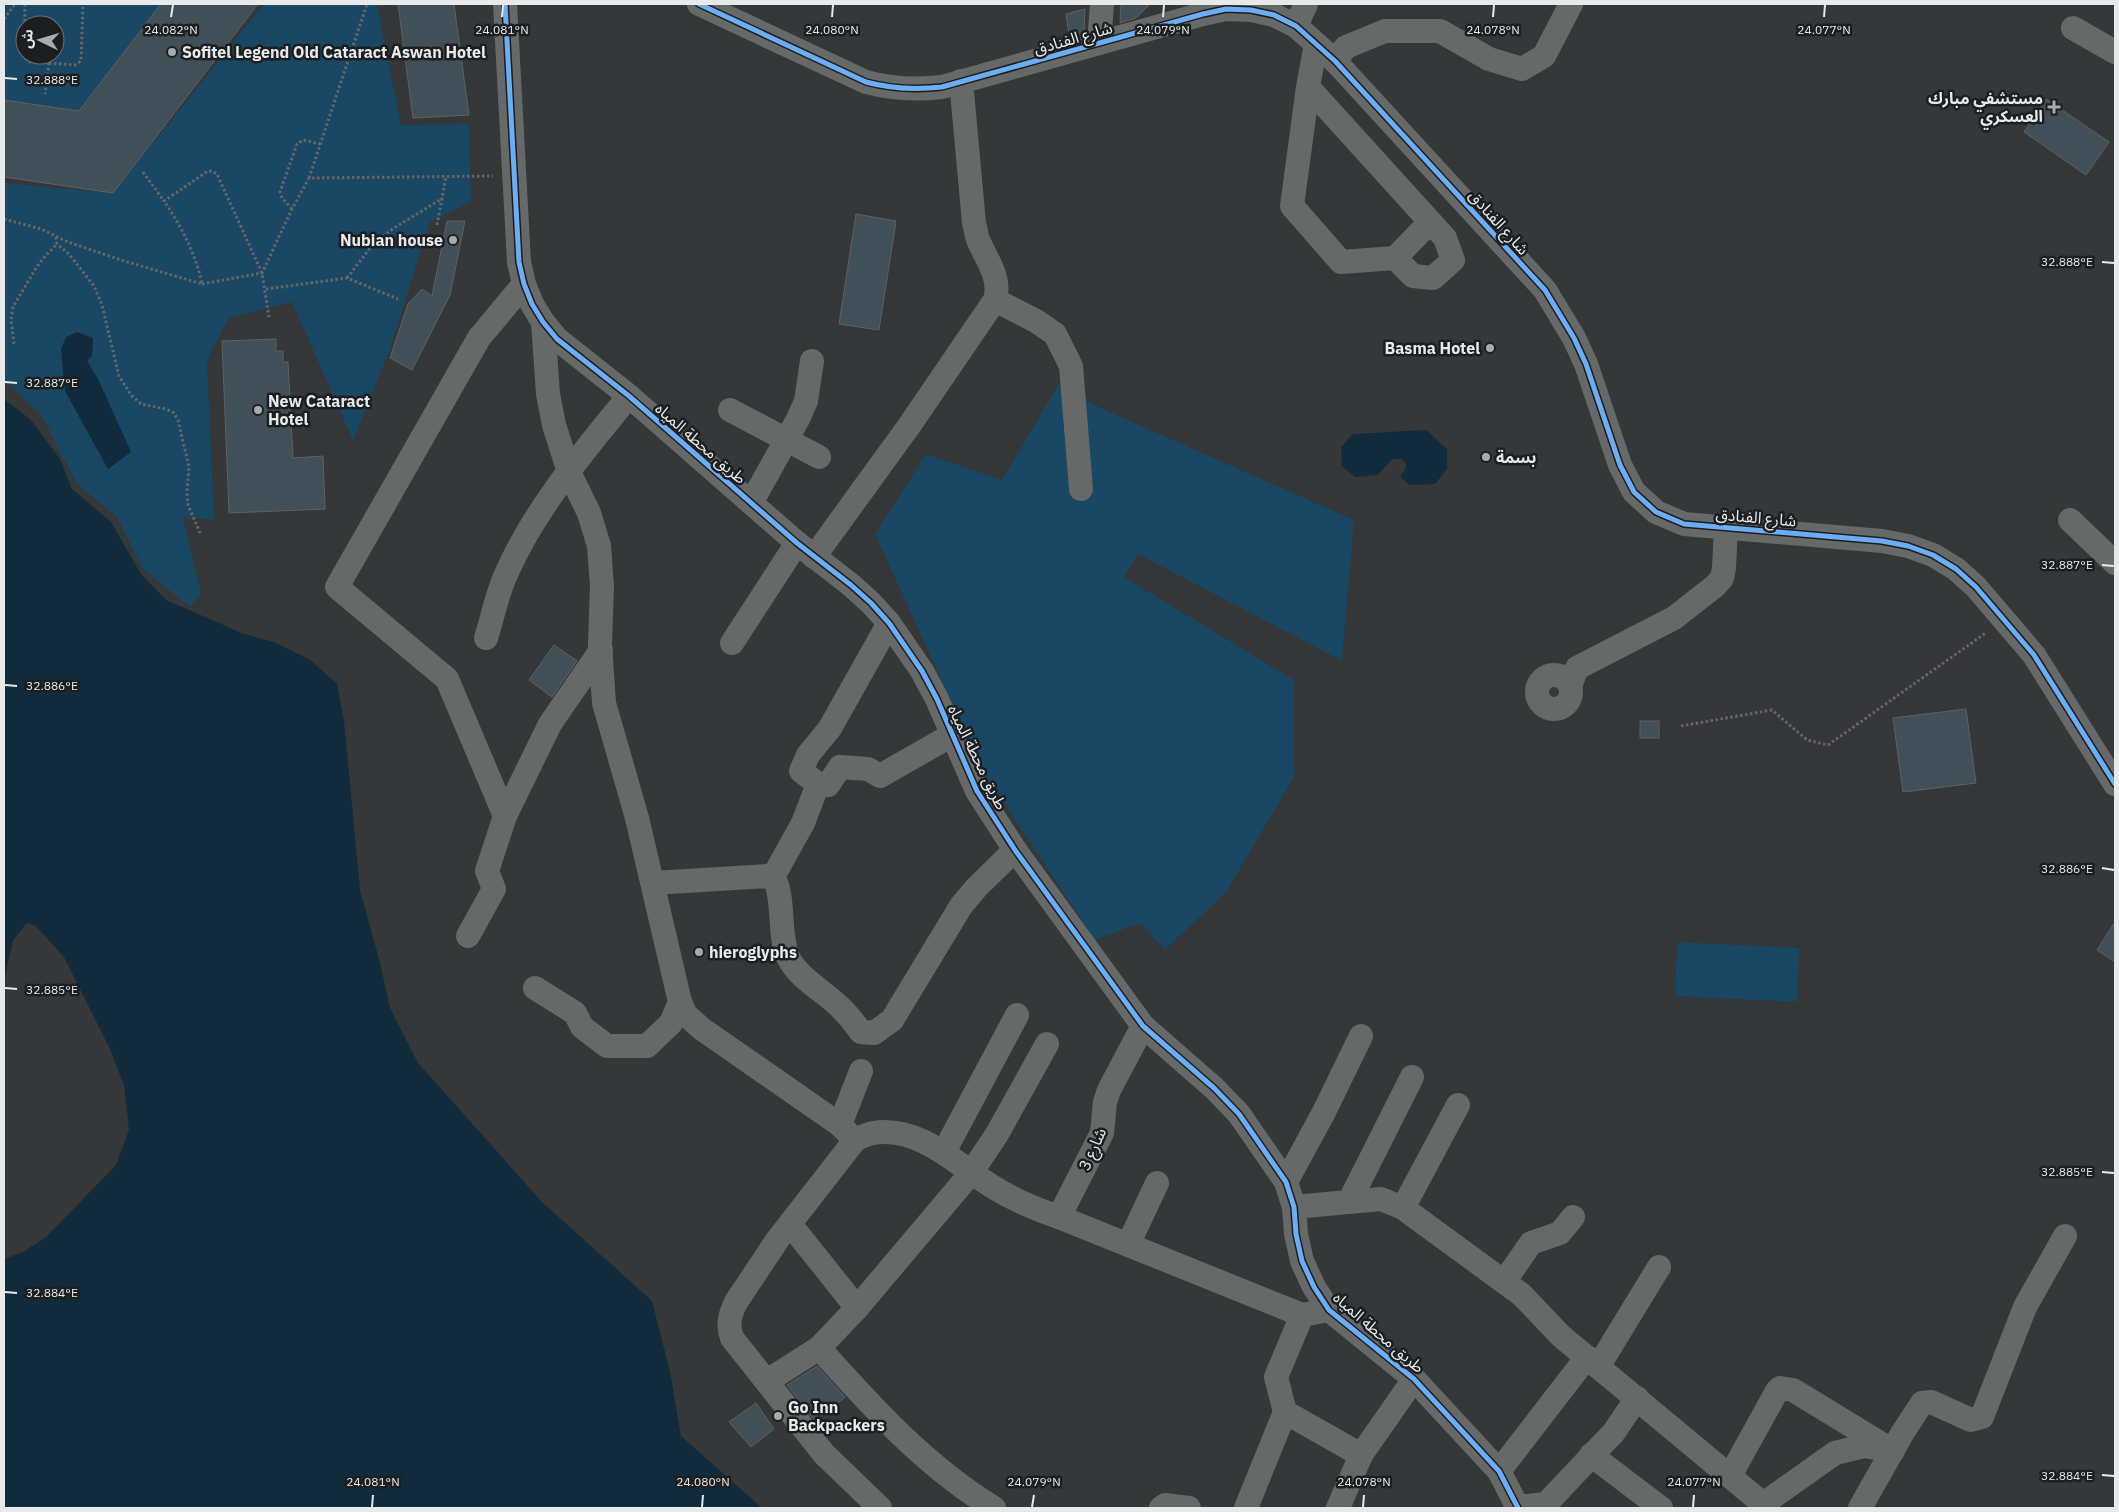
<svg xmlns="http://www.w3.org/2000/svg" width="2119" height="1512" font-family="'IBM Plex Sans','Noto Sans Arabic',sans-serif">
  <rect width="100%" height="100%" fill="#353739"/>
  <g fill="#194764" fill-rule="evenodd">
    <path d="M4 4H161L79 111 4 100ZM25 25H55V55H25Z"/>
    <path d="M264 4H377L401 125 469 124 471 202 430 222 390 349 353 441 292 302 229 318 207 360 214 520 183 517 201 594 190 607 142 568 117 517 78 485 57 447 44 419 4 379V183L113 193Z"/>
    <path d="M1058 385 1103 409 1354 520 1342 661 1138 554 1124 577 1294 680V777L1227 891 1165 950 1140 923 1095 940 983 771 875 534 926 454 1002 480Z"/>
    <path d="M1677 942 1799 948 1797 1002 1675 996Z"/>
  </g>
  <g fill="#112a3c">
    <path d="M77 332 93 338 92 356 87 361 98 379 131 452 108 469 65 391 61 349 66 337Z"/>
    <path d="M4 399 31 420 60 459 72 489 111 522 141 574 166 600 244 634 274 642 309 659 337 684 344 721 360 890 380 963 390 1008 418 1063 543 1203 652 1301 670 1372 681 1436 762 1508H4V1259L23 1252 46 1237 86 1196 116 1165 129 1130 124 1085 109 1047 64 957 36 926 27 923 13 940 4 981Z"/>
    <path d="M1426 430 1447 449V469L1435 484 1410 485 1400 477 1405 470 1406 463 1401 459H1392L1378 475 1355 477 1342 466 1341 447 1353 434Z"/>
  </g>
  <g fill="#414f58" stroke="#5f6163">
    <path d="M161 4H258L113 193 4 177V100L79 111Z"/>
    <path d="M398 4H454L469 115 413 118Z"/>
    <path d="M1121 4H1150L1136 18 1120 23Z"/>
    <path d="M1085 9 1084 33 1069 35 1066 14Z"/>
    <path d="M2046 99 2109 142 2086 175 2024 132Z"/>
    <path d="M856 214 896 221 879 330 839 324Z"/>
    <path d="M447 221H465L450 295 412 370 390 358 408 304 422 289 432 296Z"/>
    <path d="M276 339V351H283V362H288L293 458 323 456 325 509 229 513 222 341Z"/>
    <path d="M554 645 577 661 552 697 529 680Z"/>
    <path d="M1966 709 1976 783 1903 792 1893 718Z"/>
    <rect x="1640" y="721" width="19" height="17"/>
    <path d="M2115 922V962L2097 950Z"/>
    <path d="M817 1366 845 1397 815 1421 787 1385Z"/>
    <path d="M756 1403 774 1429 751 1447 729 1422Z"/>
  </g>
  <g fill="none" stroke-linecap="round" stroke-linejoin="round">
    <g stroke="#656667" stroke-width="3" stroke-dasharray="2.5 2.5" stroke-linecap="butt">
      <path d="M25 4 24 57 29 62 49 63 45 94"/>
      <path d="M4 19 15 4"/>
      <path d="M49 63 75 65 81 61 83 4"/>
      <path d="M143 172 164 201"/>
      <path d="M309 178 367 4"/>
      <path d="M292 209 282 198 280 192 297 144 303 140 320 144"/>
      <path d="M4 219 41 229 68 242 121 260 202 284C196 254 181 226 164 201L208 171H212L217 174 262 273 269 317"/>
      <path d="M437 225 446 176"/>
      <path d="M56 237 57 244 69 254 94 286 102 305 119 376 131 395 141 404 166 409 174 413 178 420 189 467 187 491 188 505 200 533"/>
      <path d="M347 278 374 243 394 228 443 198"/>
      <path d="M202 284 262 273 292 209 309 178 493 176"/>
      <path d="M266 289 347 278 398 299"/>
      <path d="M14 344 11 320 13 307 36 268 45 256 57 244"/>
      <path d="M1681 726 1772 710 1807 740 1828 745 1987 632"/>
    </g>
    <g stroke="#676969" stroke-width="24">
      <path d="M505 4 519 262 524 284 532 304 543 322 557 339 629 396 797 543 851 585 871 603 889 623 922 671 937 699 977 791 1015 850 1143 1026 1214 1088 1239 1114 1286 1182 1294 1207 1296 1234 1302 1261 1314 1287 1329 1310 1414 1379 1499 1471 1518 1508"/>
      <path d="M699 4 866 82C892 89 915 90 942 87L1203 14 1226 9 1251 10 1274 15 1296 26 1335 61 1545 290 1574 338 1586 364 1620 465 1634 492 1656 512 1684 524 1882 541 1908 546 1933 555 1956 569 1976 587 2034 655 2115 784"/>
      <path d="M1296 26 1306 4"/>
      <path d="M2073 28 2115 52"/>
      <path d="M1099 43 1102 4"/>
      <path d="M1335 61 1346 47 1385 31H1440L1489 59 1522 69 1544 56 1571 4"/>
      <path d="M1308 87 1292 206 1341 262 1395 258 1413 276 1433 278 1453 260 1445 238 1308 87 1316 44"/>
      <path d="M1395 258 1430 222"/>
      <path d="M995 300 1036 321 1055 334 1071 366 1081 489"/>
      <path d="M543 322 548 394 554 425 569 472 589 513 599 546 602 586 600 644 604 703 637 818 680 1002 686 1015 702 1029 840 1125 855 1140"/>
      <path d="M730 410 819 457"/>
      <path d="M751 503 798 419 806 401 812 361"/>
      <path d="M2070 520 2115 563"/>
      <path d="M814 557 909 426 995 300C1001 278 988 262 979 242 976 236 976 229 974 223L961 81"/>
      <path d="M486 638C493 616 497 593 507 572 536 507 584 451 629 396"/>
      <path d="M732 643 797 543"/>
      <circle cx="1554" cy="692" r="17"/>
      <path d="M1570 686 1577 668 1674 618 1715 586 1722 578 1724 568 1726 527"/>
      <path d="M818 784 801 771 808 755 830 728 889 623"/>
      <path d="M505 816 447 679 337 587 479 338 524 284"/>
      <path d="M773 877 803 823 818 784 828 785 840 767 868 769 880 776 952 735"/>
      <path d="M653 883 768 876 773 877C785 893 778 935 788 957 798 978 825 992 841 1008 848 1015 855 1024 861 1032L874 1033 892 1020 961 906 977 887 1015 850"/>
      <path d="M468 936 494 889 487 871 505 816 550 724 601 650"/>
      <path d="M535 988 575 1013 582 1027 607 1046H647L671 1023 680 1002"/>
      <path d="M840 1125 861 1071"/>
      <path d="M944 1152 1017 1015"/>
      <path d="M1286 1182 1324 1112 1361 1036"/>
      <path d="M1350 1200 1412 1077"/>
      <path d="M1294 1207 1381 1199 1403 1208 1522 1295 1561 1336 1768 1508"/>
      <path d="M1403 1208 1458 1105"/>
      <path d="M1059 1217 1102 1133 1105 1102 1109 1090 1143 1026"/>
      <path d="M790 1224 857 1308"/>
      <path d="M1128 1245 1157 1183"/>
      <path d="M1504 1282 1531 1243 1560 1233 1573 1217"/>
      <path d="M819 1348 857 1308 971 1173 997 1134 1047 1044"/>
      <path d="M1598 1367 1659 1267"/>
      <path d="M767 1381 819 1348C872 1407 926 1467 994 1508"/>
      <path d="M1285 1412 1361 1455"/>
      <path d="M1591 1455 1661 1508"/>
      <path d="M1499 1471 1587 1357"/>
      <path d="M1730 1476 1777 1391 1780 1388 1793 1390 1893 1451"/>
      <path d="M1763 1504 1835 1453 1864 1446 1887 1450"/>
      <path d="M1518 1507 1546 1504 1614 1432 1637 1398"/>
      <path d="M880 1508 824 1454 732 1338C727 1325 730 1314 736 1302L778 1239 855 1140C861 1137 867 1134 873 1133 919 1125 957 1165 993 1187 1014 1200 1035 1209 1059 1217L1302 1315 1329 1310"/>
      <path d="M1161 1508 1165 1505 1189 1508"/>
      <path d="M1246 1508 1285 1412 1276 1377 1302 1315"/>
      <path d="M1338 1508 1361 1455 1414 1379"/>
      <path d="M1860 1508 1903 1432 1922 1403 1931 1402 1971 1420 1982 1417 2025 1307 2065 1236"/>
    </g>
    <defs>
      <g id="cycleway">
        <path d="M505 4 519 262 524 284 532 304 543 322 557 339 629 396 797 543 851 585 871 603 889 623 922 671 937 699 977 791 1015 850 1143 1026 1214 1088 1239 1114 1286 1182 1294 1207 1296 1234 1302 1261 1314 1287 1329 1310 1414 1379 1499 1471 1518 1508"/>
        <path d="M699 4 866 82C892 89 915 90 942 87L1203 14 1226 9 1251 10 1274 15 1296 26 1335 61 1545 290 1574 338 1586 364 1620 465 1634 492 1656 512 1684 524 1882 541 1908 546 1933 555 1956 569 1976 587 2034 655 2115 784"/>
      </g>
    </defs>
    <use href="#cycleway" stroke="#1c1e20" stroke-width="8"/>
    <use href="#cycleway" stroke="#6dadf4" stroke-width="5"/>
  </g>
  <path fill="none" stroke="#e7e9eb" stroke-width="2" d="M171 17 173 5M502 17 503 5M832 17 833 5M1163 17 1164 5M1493 17 1494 5M1824 17 1825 5M5 78 17 79M2102 262 2114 263M5 382 17 383M2102 565 2114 566M5 685 17 686M2102 868 2114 870M5 988 17 989M2102 1172 2114 1173M5 1292 17 1293M2102 1475 2114 1476M372 1507 373 1495M702 1507 703 1495M1032 1507 1034 1495M1363 1507 1364 1495M1693 1507 1694 1495"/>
  <g fill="#a9abad" stroke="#1c1e20" stroke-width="2">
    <circle cx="172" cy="52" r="5"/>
    <path d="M2051.5 99.5h5v5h5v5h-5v5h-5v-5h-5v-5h5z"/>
    <circle cx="453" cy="240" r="5"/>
    <circle cx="1490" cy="348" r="5"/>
    <circle cx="258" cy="410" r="5"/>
    <circle cx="1486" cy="457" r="5"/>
    <circle cx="699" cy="952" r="5"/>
    <circle cx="778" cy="1416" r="5"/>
  </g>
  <g text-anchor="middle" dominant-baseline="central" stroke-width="5" stroke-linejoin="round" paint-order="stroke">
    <g font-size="16" fill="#e7e9eb" stroke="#1c1e20">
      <text transform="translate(1073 38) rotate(-16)">شارع الفنادق</text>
      <text transform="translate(1499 222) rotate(48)">شارع الفنادق</text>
      <text transform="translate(701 443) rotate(41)">طريق محطة المياه</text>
      <text transform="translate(1756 517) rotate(5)">شارع الفنادق</text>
      <text transform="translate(978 757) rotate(64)">طريق محطة المياه</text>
      <text transform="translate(1092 1149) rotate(-66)">شارع 3</text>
      <text transform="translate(1379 1332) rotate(41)">طريق محطة المياه</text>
    </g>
    <g font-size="16" font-weight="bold" fill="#e7e9eb" stroke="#1c1e20" text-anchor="start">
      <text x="182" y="52">Sofitel Legend Old Cataract Aswan Hotel</text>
      <text x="2043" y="98" text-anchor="end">مستشفي مبارك<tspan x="2043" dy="18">العسكري</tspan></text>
      <text x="443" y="240" text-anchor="end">Nubian house</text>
      <text x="1480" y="348" text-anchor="end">Basma Hotel</text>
      <text x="268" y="401">New Cataract<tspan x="268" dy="18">Hotel</tspan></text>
      <text x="1496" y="457">بسمة</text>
      <text x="709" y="952">hieroglyphs</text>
      <text x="788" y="1407">Go Inn<tspan x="788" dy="18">Backpackers</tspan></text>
    </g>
  </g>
  <g font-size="12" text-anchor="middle" fill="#e7e9eb" stroke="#1c1e20" stroke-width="5" stroke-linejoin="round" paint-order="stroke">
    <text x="171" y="34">24.082°N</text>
    <text x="502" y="34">24.081°N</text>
    <text x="832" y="34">24.080°N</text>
    <text x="1163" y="34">24.079°N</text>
    <text x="1493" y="34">24.078°N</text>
    <text x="1824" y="34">24.077°N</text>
    <text x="52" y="84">32.888°E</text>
    <text x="2067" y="266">32.888°E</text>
    <text x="52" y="387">32.887°E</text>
    <text x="2067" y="569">32.887°E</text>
    <text x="52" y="690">32.886°E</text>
    <text x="2067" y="873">32.886°E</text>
    <text x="52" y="994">32.885°E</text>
    <text x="2067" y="1176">32.885°E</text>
    <text x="52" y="1297">32.884°E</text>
    <text x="2067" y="1480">32.884°E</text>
    <text x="373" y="1486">24.081°N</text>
    <text x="703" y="1486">24.080°N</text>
    <text x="1034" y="1486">24.079°N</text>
    <text x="1364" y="1486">24.078°N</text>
    <text x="1694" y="1486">24.077°N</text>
  </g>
  <rect width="2119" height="1512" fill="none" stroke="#e7e9eb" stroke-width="10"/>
  <g transform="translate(40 40) rotate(275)"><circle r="24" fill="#1c1e20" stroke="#6d6f71"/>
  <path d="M0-4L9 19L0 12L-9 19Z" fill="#a9abad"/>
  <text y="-8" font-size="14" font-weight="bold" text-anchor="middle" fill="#e7e9eb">ش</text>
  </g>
</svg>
